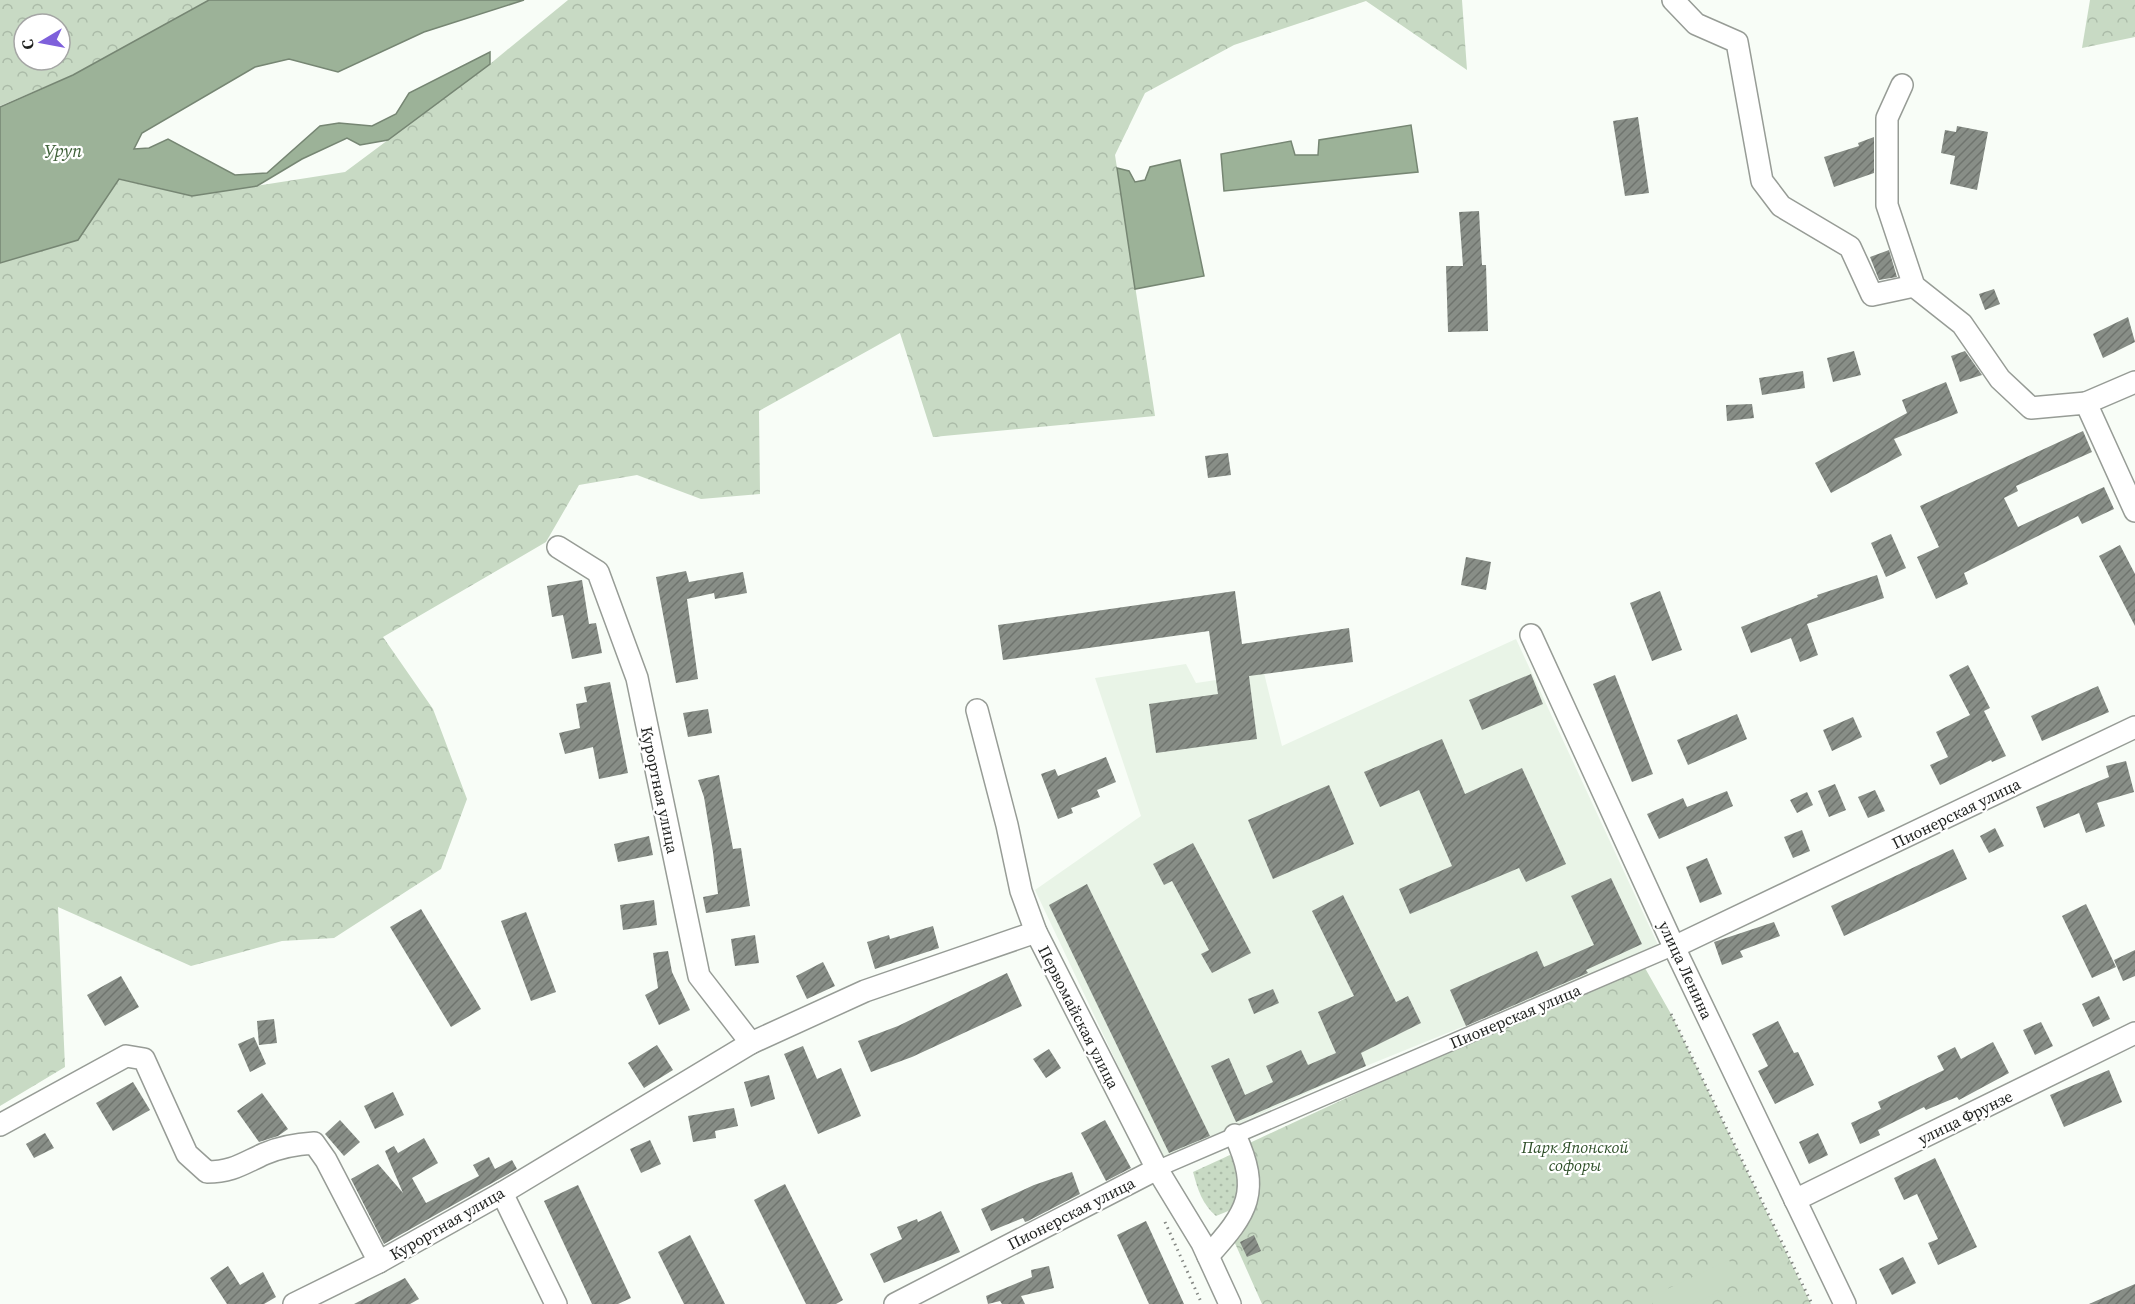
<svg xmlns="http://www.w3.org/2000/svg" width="2135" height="1304" font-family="'Source Serif 4',serif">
  <defs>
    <pattern id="grass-dots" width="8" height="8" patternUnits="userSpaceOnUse" patternTransform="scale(1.5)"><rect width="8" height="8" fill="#c8dac4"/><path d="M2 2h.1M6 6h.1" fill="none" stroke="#abbba8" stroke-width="1.8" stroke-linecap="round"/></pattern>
    <pattern id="forest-crowns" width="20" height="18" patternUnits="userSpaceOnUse" patternTransform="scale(1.5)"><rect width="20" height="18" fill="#c8dac4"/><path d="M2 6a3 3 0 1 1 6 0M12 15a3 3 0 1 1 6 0" fill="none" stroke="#abbba8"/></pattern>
    <pattern id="building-hatch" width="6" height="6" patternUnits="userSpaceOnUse" patternTransform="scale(1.5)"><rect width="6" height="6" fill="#888e87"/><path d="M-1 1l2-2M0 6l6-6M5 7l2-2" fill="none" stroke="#6f746e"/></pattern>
  </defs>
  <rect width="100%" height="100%" fill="#f8fdf7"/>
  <path fill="#e9f4e7" d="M1516 639 1659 947 1366 1066 1162 1159 1035 890 1141 816 1095 678 1186 664 1196 683 1264 673 1282 746Z"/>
  <path fill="url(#grass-dots)" d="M1230 1155C1244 1173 1242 1190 1233 1209L1216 1216C1202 1204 1198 1190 1193 1172Z"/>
  <g fill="url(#forest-crowns)" fill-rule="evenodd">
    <path d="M0 0H209L73 75 0 106ZM24 24H60V60H24Z"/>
    <path d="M568 0H1462L1467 70 1366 1 1234 45 1145 93 1115 155 1155 416 933 437 900 333 759 411 760 494 701 499 637 475 579 485 546 542 383 637 433 709 467 799 441 869 334 938 282 941 191 966 58 907 65 1067 0 1106V263L78 240 114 178 192 196 345 172 490 64Z"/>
    <path d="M2090 0H2135V37L2082 48Z"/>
    <path d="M1641 961 1671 1014 1811 1304H1262L1230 1232 1241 1213V1147Z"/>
  </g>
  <g fill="#c8dac4">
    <path d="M1729 1260 1740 1282 1693 1304H1653L1650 1297Z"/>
    <path d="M1757 1289 1764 1304H1725Z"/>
  </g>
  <g fill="#9cb298" stroke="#768673" stroke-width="1.5">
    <path d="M209 0H524L424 32 338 72 289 59 255 67 142 133 134 149 149 148 168 139 235 175 267 173 320 126 339 123 372 126 396 114 409 93 490 52V64L388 140 360 145 347 138 302 159 257 186 192 196 119 179 78 240 0 263V107L73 75Z"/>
    <path d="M1411 125 1418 172 1224 191 1221 154 1291 141 1295 155H1318L1319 140Z"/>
    <path d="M1180 160 1204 276 1135 289 1117 168 1129 171 1135 182 1145 180 1150 167Z"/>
  </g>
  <g fill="url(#building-hatch)">
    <path d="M1638 117 1649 193 1625 196 1613 121Z"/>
    <path d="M1957 126 1988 132 1977 190 1950 184 1955 156 1941 153 1945 130 1956 132Z"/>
    <path d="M1874 137V173L1834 187 1824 157 1859 146 1858 143Z"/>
    <path d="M1479 211 1482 265H1486L1488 331 1448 332 1446 266H1463L1459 212Z"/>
    <path d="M1889 250 1897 277 1879 280 1870 257Z"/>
    <path d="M1994 289 2000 304 1985 310 1979 294Z"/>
    <path d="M2128 317 2135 342 2103 358 2093 334Z"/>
    <path d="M1854 351 1861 375 1833 382 1827 358Z"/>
    <path d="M1965 351 1982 375 1960 382 1951 356Z"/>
    <path d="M1803 371 1805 388 1762 395 1759 378Z"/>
    <path d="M1946 382 1958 413 1894 439 1902 455 1831 493 1815 463 1907 413 1902 400Z"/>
    <path d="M1752 404 1754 418 1727 421 1726 405Z"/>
    <path d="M2083 431 2092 452 2016 486 2018 491 2004 498 2018 527 2104 487 2114 509 2082 524 2078 516 1964 573 1968 584 1936 599 1917 557 1939 547 1920 506Z"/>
    <path d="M1228 453 1231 475 1208 478 1205 456Z"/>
    <path d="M1891 534 1906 568 1886 577 1871 543Z"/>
    <path d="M2120 545 2135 574V626L2099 556Z"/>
    <path d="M1466 557 1491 562 1486 590 1461 585Z"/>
    <path d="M686 571 689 582 743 572 747 593 715 599 714 593 687 599 698 679 676 683 656 577Z"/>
    <path d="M1877 575 1884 598 1807 624 1818 655 1800 662 1791 638 1751 653 1741 627 1818 597 1817 595Z"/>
    <path d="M582 580 589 624 596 623 602 653 572 659 563 615 552 617 547 586Z"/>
    <path d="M1235 591 1242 644 1349 628 1353 662 1249 676 1257 739 1156 753 1149 704 1218 694 1209 631 1003 660 998 625Z"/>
    <path d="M1660 591 1682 650 1652 661 1630 603Z"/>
    <path d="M1968 665 1990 708 1984 711 2006 756 1992 762 1991 760 1940 785 1930 765 1948 757 1936 732 1970 715 1949 675Z"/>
    <path d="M1531 674 1543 704 1482 730 1469 700Z"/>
    <path d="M1615 675 1653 774 1632 782 1593 684Z"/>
    <path d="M610 682 628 773 599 779 593 747 565 754 559 733 580 728 576 704 587 702 584 687Z"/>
    <path d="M2098 686 2109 712 2042 741 2031 716Z"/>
    <path d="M708 709 712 733 688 737 683 713Z"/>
    <path d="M1737 714 1747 739 1688 765 1677 740Z"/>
    <path d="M1853 717 1862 737 1832 751 1823 730Z"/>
    <path d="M1442 739 1465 794 1522 768 1566 864 1526 882 1519 868 1410 914 1399 889 1452 866 1419 790 1380 807 1364 772Z"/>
    <path d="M1106 757 1116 782 1097 790 1100 797 1071 808 1073 813 1058 819 1041 774 1055 769 1058 776Z"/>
    <path d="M2126 761 2134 792 2097 803 2105 826 2086 833 2079 813 2044 828 2036 807 2109 777 2106 766Z"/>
    <path d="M719 775 733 849 741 848 750 906 706 913 703 897 718 894 713 852 704 797 698 780Z"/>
    <path d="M1835 784 1846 810 1829 817 1818 791Z"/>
    <path d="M1329 785 1354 844 1273 879 1248 820Z"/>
    <path d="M1875 790 1885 811 1868 818 1858 797Z"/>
    <path d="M1727 791 1733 806 1659 839 1647 814 1683 798 1687 807Z"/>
    <path d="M1807 792 1813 805 1797 813 1790 800Z"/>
    <path d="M1995 828 2004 846 1989 853 1980 836Z"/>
    <path d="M1802 830 1810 851 1793 858 1784 837Z"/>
    <path d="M649 836 653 855 618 862 614 844Z"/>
    <path d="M1193 843 1251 953 1212 973 1201 954 1209 950 1172 881 1164 885 1153 864Z"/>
    <path d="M1953 849 1967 879 1844 936 1831 906Z"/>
    <path d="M1707 858 1722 894 1700 903 1686 867Z"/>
    <path d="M1611 878 1642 944 1586 970 1588 973 1466 1026 1450 990 1537 951 1544 967 1594 945 1571 896Z"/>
    <path d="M1087 884 1210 1136 1169 1153 1049 905Z"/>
    <path d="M1343 895 1396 1002 1408 996 1421 1023 1361 1053 1366 1066 1236 1122 1211 1066 1229 1058 1245 1095 1273 1082 1266 1066 1301 1050 1308 1065 1336 1053 1318 1012 1354 996 1312 911Z"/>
    <path d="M654 900 657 925 623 930 620 905Z"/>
    <path d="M2086 904 2116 967 2092 978 2062 916Z"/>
    <path d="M421 909 481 1009 451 1027 390 927Z"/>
    <path d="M526 912 556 992 531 1001 501 921Z"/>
    <path d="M1774 922 1780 936 1740 951 1743 957 1722 965 1714 942Z"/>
    <path d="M933 926 939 948 875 969 867 942 889 935 890 939Z"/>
    <path d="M755 935 759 963 735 966 731 939Z"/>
    <path d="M2135 950V976L2123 981 2114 960Z"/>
    <path d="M668 951 672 972 690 1010 659 1025 645 995 658 988 653 953Z"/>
    <path d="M823 962 835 986 807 999 796 976Z"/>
    <path d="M1007 973 1022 1006 912 1057 871 1072 858 1041 898 1026Z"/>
    <path d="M121 976 139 1007 105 1026 87 995Z"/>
    <path d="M1273 989 1279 1003 1254 1014 1248 999Z"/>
    <path d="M2099 996 2110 1019 2093 1027 2082 1004Z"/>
    <path d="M274 1019 277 1043 259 1045 257 1021Z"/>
    <path d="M1778 1021 1794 1053 1798 1052 1814 1085 1775 1104 1758 1071 1768 1066 1752 1034Z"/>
    <path d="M2041 1022 2053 1046 2035 1055 2023 1030Z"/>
    <path d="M254 1037 266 1064 250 1072 238 1044Z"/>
    <path d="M1993 1042 2009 1073 1959 1100 1957 1097 1926 1110 1924 1107 1878 1130 1880 1135 1860 1144 1851 1123 1881 1109 1878 1102 1944 1070 1937 1056 1955 1047 1961 1059Z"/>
    <path d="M657 1045 673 1070 644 1088 628 1063Z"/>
    <path d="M803 1046 817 1079 841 1068 861 1116 818 1134 784 1054Z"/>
    <path d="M1049 1049 1061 1068 1046 1078 1033 1059Z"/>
    <path d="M2109 1070 2122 1102 2064 1127 2050 1095Z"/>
    <path d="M769 1075 775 1099 751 1107 744 1082Z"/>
    <path d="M133 1082 150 1110 113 1131 96 1103Z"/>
    <path d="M393 1092 404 1115 375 1129 364 1106Z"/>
    <path d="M262 1093 288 1129 278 1136 259 1142 237 1111Z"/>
    <path d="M734 1108 738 1126 715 1131 716 1138 693 1142 688 1116Z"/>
    <path d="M340 1120 360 1142 344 1156 325 1134Z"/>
    <path d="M1105 1120 1131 1168 1106 1181 1081 1133Z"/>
    <path d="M45 1133 54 1148 34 1158 26 1144Z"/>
    <path d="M1818 1133 1828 1155 1809 1164 1799 1142Z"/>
    <path d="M424 1138 438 1163 412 1178 426 1203 479 1176 473 1165 489 1157 495 1169 512 1160 517 1169 384 1244 351 1179 378 1164 403 1193 385 1151 394 1146 398 1153Z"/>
    <path d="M650 1140 661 1164 641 1173 630 1149Z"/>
    <path d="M1935 1158 1977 1247 1938 1265 1928 1243 1938 1239 1917 1194 1904 1200 1894 1178Z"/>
    <path d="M1072 1172 1080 1194 1028 1221 1025 1222 1023 1218 991 1231 981 1209 1034 1185Z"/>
    <path d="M785 1184 843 1300 836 1304H806L754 1200Z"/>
    <path d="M578 1185 631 1298 618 1304H592L544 1201Z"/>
    <path d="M941 1211 960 1252 884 1283 870 1254 902 1239 897 1227 917 1219 918 1222Z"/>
    <path d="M1146 1221 1184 1304H1149L1117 1235Z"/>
    <path d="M690 1235 725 1304H684L658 1252Z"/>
    <path d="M1254 1235 1261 1251 1247 1257 1240 1242Z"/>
    <path d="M1903 1257 1916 1283 1892 1295 1879 1269Z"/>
    <path d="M228 1266 240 1285 263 1272 276 1297 264 1304H227L210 1278Z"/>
    <path d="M1049 1266 1054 1288 1021 1296 1025 1304H1002L1000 1301 988 1304 986 1296 1032 1277 1031 1270Z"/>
    <path d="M405 1278 419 1299 410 1304H354Z"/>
    <path d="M2135 1284V1304H2089Z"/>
  </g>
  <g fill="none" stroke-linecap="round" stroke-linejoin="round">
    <defs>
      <path id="pedestrian" d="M1157 1169 1674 947"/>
      <g id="minor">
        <path d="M1673 0 1696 24 1737 42 1762 181 1781 206 1850 247 1872 295 1914 286"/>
        <path d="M1902 85 1887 118V205L1914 286 1962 324 2000 379 2031 408 2086 403 2135 511"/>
        <path d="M2086 403 2135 382"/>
        <path d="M558 547 598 572 637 678 699 976 751 1043"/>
        <path d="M1531 635 1674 947 1845 1304"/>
        <path d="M977 710 1007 825 1021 891 1036 932 1157 1169 1202 1243 1230 1304"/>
        <path d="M1674 947 2135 727"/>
        <path d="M0 1125 126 1056 144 1059 187 1154 207 1172C232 1172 242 1164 264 1154 280 1147 297 1144 314 1143L326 1160 379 1262"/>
        <path d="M502 1193 556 1304"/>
        <path d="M1795 1200 2135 1033"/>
        <path d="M1208 1256C1248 1212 1261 1192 1235 1135"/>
        <path d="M294 1304 379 1262 502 1193 751 1043 865 991 1036 932"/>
        <path d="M895 1304 1157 1169"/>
      </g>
    </defs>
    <use href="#pedestrian" stroke="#979c96" stroke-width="18"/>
    <use href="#minor" stroke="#979c96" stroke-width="24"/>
    <g stroke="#838682" stroke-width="3" stroke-dasharray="1.5 4.5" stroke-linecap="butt">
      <path d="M1671 1014 1812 1304"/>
      <path d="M1165 1222 1202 1304"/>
    </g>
    <use href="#pedestrian" stroke="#fff" stroke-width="15"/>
    <use href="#minor" stroke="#fff" stroke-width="21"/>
  </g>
  <g text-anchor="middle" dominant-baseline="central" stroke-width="4.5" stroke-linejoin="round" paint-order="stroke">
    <g font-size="16" fill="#1e201e" stroke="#fff">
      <text transform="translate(660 790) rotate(78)">Курортная улица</text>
      <text transform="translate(1956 813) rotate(-26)">Пионерская улица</text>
      <text transform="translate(1686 970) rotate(65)">улица Ленина</text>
      <text transform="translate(1515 1016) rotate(-23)">Пионерская улица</text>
      <text transform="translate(1079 1017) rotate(63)">Первомайская улица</text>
      <text transform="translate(1965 1117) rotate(-26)">улица Фрунзе</text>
      <text transform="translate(1071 1213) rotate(-27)">Пионерская улица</text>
      <text transform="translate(447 1223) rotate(-30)">Курортная улица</text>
    </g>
    <g font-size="16" font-style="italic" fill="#2d4e27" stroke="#fff">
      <text x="1575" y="1147">Парк Японской<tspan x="1575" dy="18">софоры</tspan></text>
    </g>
    <g font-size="18" font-style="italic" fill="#3e6038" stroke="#fff">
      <text x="63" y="150">Уруп</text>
    </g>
  </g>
  <g transform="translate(42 42) rotate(260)"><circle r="28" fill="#ffffff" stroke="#a5a6a5" stroke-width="1.5"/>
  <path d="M0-4.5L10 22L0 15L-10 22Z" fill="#7e60db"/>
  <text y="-9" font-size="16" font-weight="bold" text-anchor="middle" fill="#1e201e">С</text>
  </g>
</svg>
